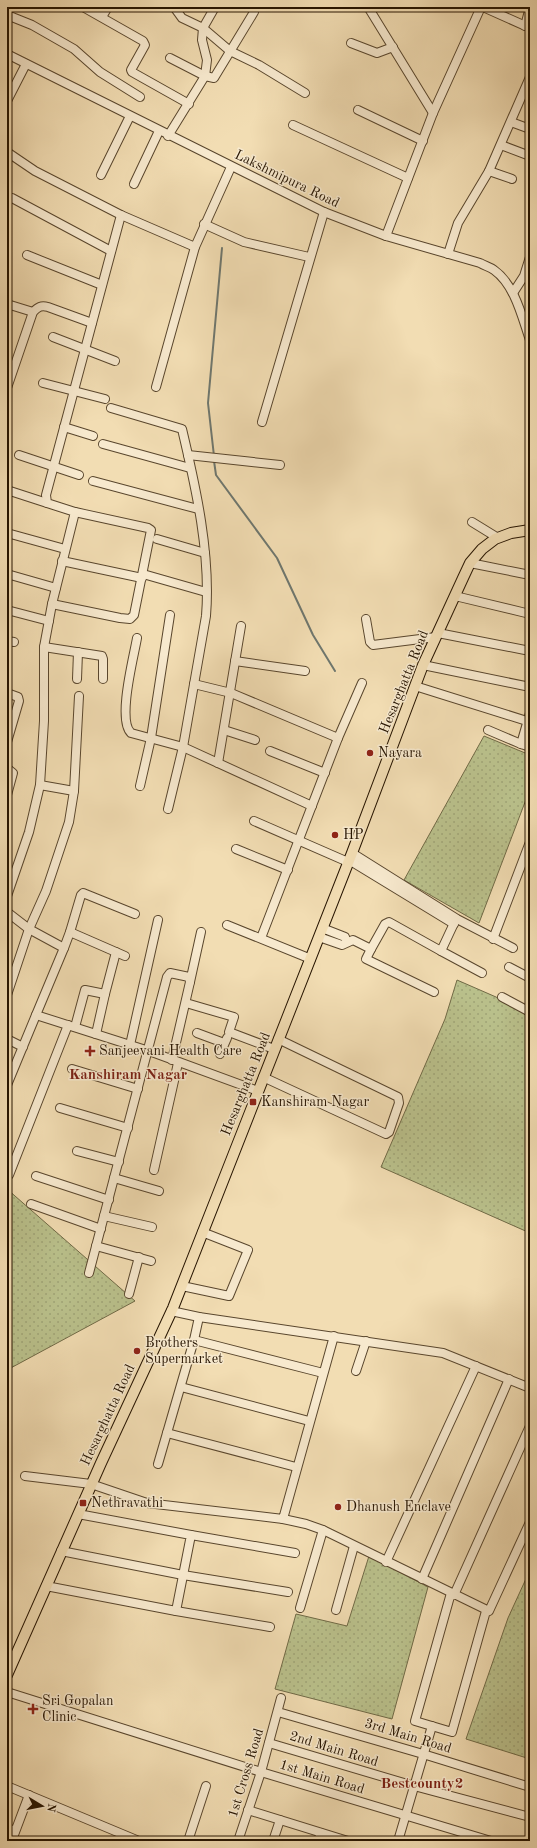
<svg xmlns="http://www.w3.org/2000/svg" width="537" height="1848" font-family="'Old Standard TT',serif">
  <defs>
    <pattern id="grass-dots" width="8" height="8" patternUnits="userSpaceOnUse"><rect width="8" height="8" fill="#bac18c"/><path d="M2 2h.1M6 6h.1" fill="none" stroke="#a0a577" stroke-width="1.8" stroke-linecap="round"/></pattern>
  </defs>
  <rect width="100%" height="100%" fill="#f2ddb3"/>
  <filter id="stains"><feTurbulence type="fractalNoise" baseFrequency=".005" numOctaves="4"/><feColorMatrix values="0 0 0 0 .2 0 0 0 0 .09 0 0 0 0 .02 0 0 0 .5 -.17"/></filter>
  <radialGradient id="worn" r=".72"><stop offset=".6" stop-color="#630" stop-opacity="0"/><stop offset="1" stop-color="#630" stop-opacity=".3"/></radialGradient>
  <g fill="url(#grass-dots)" stroke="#706a46">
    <path d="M484 736 530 755V789L479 923 404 880Z"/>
    <path d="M457 980 496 997 530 1016V1233L381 1167 445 1019Z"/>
    <path d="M7 1189 135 1301 7 1370Z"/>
    <path d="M369 1556 428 1587 392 1719 275 1689 296 1614 347 1626Z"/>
    <path d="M530 1570V1759L466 1739 508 1618Z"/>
  </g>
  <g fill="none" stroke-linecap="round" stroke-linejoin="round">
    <g stroke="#6f776e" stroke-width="2">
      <path d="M214 456 208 403 222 248"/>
      <path d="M214 461 216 475 277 558 313 635 335 671"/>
    </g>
    <defs>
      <g id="minor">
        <path d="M83 7 143 41 145 45 131 70 132 72 189 104"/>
        <path d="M174 7 182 18 203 28 230 51 259 65 305 93"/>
        <path d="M368 7 433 113"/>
        <path d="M483 7 530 28"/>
        <path d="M7 15 32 25 74 49 100 72 140 97"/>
        <path d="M102 17 108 7"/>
        <path d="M525 26 530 7"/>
        <path d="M351 43 377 53 393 47"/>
        <path d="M7 54 324 212 386 236 480 263C485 266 490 267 494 270 515 285 522 317 530 340"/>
        <path d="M170 58 205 76 214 78 254 12"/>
        <path d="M7 101 26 64"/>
        <path d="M358 110 423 141"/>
        <path d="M511 122 530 129"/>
        <path d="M293 125 408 178"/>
        <path d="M168 136 205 76 207 60 202 40 203 28 215 7"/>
        <path d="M501 145 530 156"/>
        <path d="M7 152 35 171 121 215 195 247"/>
        <path d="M489 171 512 179"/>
        <path d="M101 175 130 116"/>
        <path d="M134 184 159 131"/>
        <path d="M12 198 111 251"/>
        <path d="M204 224 244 242 309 257"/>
        <path d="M386 236 433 113 481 7"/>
        <path d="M448 254 458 223 489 171 530 77"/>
        <path d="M27 255 102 285"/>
        <path d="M513 293 524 276 530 257"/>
        <path d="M7 304 33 312"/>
        <path d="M53 337 115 361"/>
        <path d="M43 383 105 399"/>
        <path d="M156 387 195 247 231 167"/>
        <path d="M7 388 33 312C38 307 41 305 48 307L92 323"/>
        <path d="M111 408 182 429C196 488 211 555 206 616L183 747 168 809"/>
        <path d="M262 422 324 212"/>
        <path d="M64 427 93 436"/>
        <path d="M103 444 190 468"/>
        <path d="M19 455 79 475"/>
        <path d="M188 455 280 465"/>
        <path d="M93 481 198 509"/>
        <path d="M7 490 47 503"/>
        <path d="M472 522 498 538"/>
        <path d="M7 533 65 549"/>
        <path d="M157 539 205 553"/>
        <path d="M62 561 142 578"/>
        <path d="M470 563 530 575"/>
        <path d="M7 574 56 588"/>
        <path d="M143 574 206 592"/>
        <path d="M455 596 530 614"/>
        <path d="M52 604 120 618 130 619 134 615 151 530 148 528 75 512"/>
        <path d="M7 610 49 621"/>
        <path d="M366 619 370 642 373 645 436 637"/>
        <path d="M438 633 530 651"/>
        <path d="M137 638C134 656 117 720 131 733L183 747 312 806"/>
        <path d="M7 641 14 642"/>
        <path d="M44 647 102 656 103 659V679"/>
        <path d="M235 661 305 671"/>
        <path d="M423 665 530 687"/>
        <path d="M77 679 78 652"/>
        <path d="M194 684 231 693 338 738"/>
        <path d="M415 686 530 722"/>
        <path d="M7 693 18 697 19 701 7 742"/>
        <path d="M530 713 521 744 530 747"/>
        <path d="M224 730 255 740"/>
        <path d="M488 730 521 744"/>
        <path d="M270 751 325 773"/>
        <path d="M218 763 241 626"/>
        <path d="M7 768 13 773 7 795"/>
        <path d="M40 785 74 791"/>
        <path d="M140 786 151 738 170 615"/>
        <path d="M254 821 348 862"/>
        <path d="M236 849 288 870"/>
        <path d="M352 853 457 919 513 948"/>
        <path d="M349 860 454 924"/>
        <path d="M7 896 29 832 40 785 44 721V647L52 604 75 512 47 503 46 495 121 215"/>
        <path d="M7 912 29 929 64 948 36 1015 149 1051 258 1091"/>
        <path d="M456 919 441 951 482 973"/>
        <path d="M227 925 311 959"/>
        <path d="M322 928 345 937 347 942"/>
        <path d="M70 932 125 956"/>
        <path d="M319 937 342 945 353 940 371 949 385 924 389 922 441 951"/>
        <path d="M261 938 338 738 362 683"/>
        <path d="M493 939 530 842"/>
        <path d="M64 948 70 932 81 895 83 893 135 914"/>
        <path d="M371 949 366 959 434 992"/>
        <path d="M509 967 530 978"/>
        <path d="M190 982 201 932"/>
        <path d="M105 994 116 952"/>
        <path d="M7 995 29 929 46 891 69 822 74 791 79 696"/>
        <path d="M502 997 530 1012"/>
        <path d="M186 1003 234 1017 229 1032 274 1049"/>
        <path d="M75 1027 85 990 105 994 96 1034"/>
        <path d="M197 1033 224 1043"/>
        <path d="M7 1039 23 1047"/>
        <path d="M130 1045 158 920"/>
        <path d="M220 1054 227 1038"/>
        <path d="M72 1069 138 1089"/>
        <path d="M263 1077 386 1134 389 1132 399 1103 398 1097 278 1039"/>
        <path d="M7 1085 36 1015"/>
        <path d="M60 1108 128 1128"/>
        <path d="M77 1151 119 1162"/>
        <path d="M154 1170 178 1063"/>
        <path d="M9 1175 68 1025"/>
        <path d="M36 1176 109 1200"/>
        <path d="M114 1178 159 1191"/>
        <path d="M31 1204 101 1229"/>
        <path d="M104 1216 152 1227"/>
        <path d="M96 1246 151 1261"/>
        <path d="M89 1273 167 977 170 973 189 977 190 982 172 1060"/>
        <path d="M182 1286 229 1296 248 1250 202 1232"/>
        <path d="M129 1294 139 1257"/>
        <path d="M171 1311 199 1317 443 1353 530 1388"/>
        <path d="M194 1340 199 1317"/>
        <path d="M356 1371 366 1341"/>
        <path d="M181 1387 309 1421"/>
        <path d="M167 1433 296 1467"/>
        <path d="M158 1464 194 1340 323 1373"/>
        <path d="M25 1476 91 1484 147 1503 283 1519 334 1336"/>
        <path d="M283 1519 306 1524 323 1530 489 1611 530 1522"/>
        <path d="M191 1535 295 1553"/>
        <path d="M61 1551 183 1575 288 1592"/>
        <path d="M386 1562 476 1366"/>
        <path d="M422 1579 509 1379"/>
        <path d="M46 1586 176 1611 191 1535 78 1514"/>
        <path d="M451 1593 415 1721 452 1732 486 1611"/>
        <path d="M454 1595 530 1426"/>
        <path d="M300 1608 323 1530"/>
        <path d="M336 1610 354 1546"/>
        <path d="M176 1611 270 1627"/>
        <path d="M7 1692 261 1772 491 1841"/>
        <path d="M278 1712 423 1754 530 1787"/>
        <path d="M269 1743 414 1786 530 1817"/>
        <path d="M7 1786 139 1841"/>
        <path d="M248 1810 348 1841"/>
        <path d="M7 1828 15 1831"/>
        <path d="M12 1840 29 1795"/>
        <path d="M188 1841 206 1786"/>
        <path d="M238 1841 261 1772 281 1698"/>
        <path d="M273 1841 280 1820"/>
        <path d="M318 1841 321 1833"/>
        <path d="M398 1841 432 1726"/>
        <path d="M529 1841 530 1837"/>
      </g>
      <path id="major" d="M7 1675 101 1463 173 1308 352 853 423 665 463 578 470 563 482 549 495 539 511 533 530 530"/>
    </defs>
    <use href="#minor" stroke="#59462d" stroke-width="10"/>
    <use href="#major" stroke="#261400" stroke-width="12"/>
    <use href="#minor" stroke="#f7e9ce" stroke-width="8"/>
    <use href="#major" stroke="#f2ddb3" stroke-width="10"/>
  </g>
  <g fill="#8f2418" stroke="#f7e9ce" stroke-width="1.5">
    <circle cx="370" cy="753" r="4"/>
    <circle cx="335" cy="835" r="4"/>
    <path d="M88 1045h4v4h4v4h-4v4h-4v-4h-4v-4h4z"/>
    <rect x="249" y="1098" width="8" height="8" rx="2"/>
    <circle cx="137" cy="1351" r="4"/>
    <rect x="79" y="1499" width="8" height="8" rx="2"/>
    <circle cx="338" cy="1507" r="4"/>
    <path d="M31 1703h4v4h4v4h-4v4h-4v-4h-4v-4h4z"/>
  </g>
  <g text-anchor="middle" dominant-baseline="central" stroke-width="3" stroke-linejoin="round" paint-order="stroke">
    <g font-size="14" fill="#261400" stroke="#f7e9ce">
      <text transform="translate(287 179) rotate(26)">Lakshmipura Road</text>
      <text transform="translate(404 682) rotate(-68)">Hesarghatta Road</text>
      <text transform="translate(246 1084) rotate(-68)">Hesarghatta Road</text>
      <text transform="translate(108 1415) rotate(-65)">Hesarghatta Road</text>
      <text transform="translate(408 1736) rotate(17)">3rd Main Road</text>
      <text transform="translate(334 1749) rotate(17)">2nd Main Road</text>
      <text transform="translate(246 1773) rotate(-73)">1st Cross Road</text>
      <text transform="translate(322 1777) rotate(17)">1st Main Road</text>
    </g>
    <g font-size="14" fill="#261400" stroke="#f7e9ce" text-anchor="start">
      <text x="378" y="753">Nayara</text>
      <text x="343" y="835">HP</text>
      <text x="99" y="1051">Sanjeevani Health Care</text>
      <text x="261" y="1102">Kanshiram Nagar</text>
      <text x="145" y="1343">Brothers<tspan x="145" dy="16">Supermarket</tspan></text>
      <text x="91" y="1503">Nethravathi</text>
      <text x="346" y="1507">Dhanush Enclave</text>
      <text x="42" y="1701">Sri Gopalan<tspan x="42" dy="16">Clinic</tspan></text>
    </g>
    <g font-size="15" font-weight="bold" fill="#7a1f14" stroke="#f7e9ce">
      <text x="128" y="1075">Kanshiram Nagar</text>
      <text x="422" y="1784">Bestcounty2</text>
    </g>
  </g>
  <rect width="537" height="1848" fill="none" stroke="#f2ddb3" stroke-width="24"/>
  <rect x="8" y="8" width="521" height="1832" fill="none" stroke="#261400" stroke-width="2"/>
  <rect x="12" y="12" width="513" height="1824" fill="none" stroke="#261400"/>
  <g transform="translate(42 1806) rotate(100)" stroke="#f7e9ce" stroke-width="3" paint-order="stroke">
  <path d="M0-3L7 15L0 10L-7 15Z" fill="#261400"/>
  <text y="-6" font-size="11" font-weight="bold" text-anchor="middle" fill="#261400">N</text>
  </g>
  <rect width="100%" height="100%" filter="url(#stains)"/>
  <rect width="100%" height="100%" fill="url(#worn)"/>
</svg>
